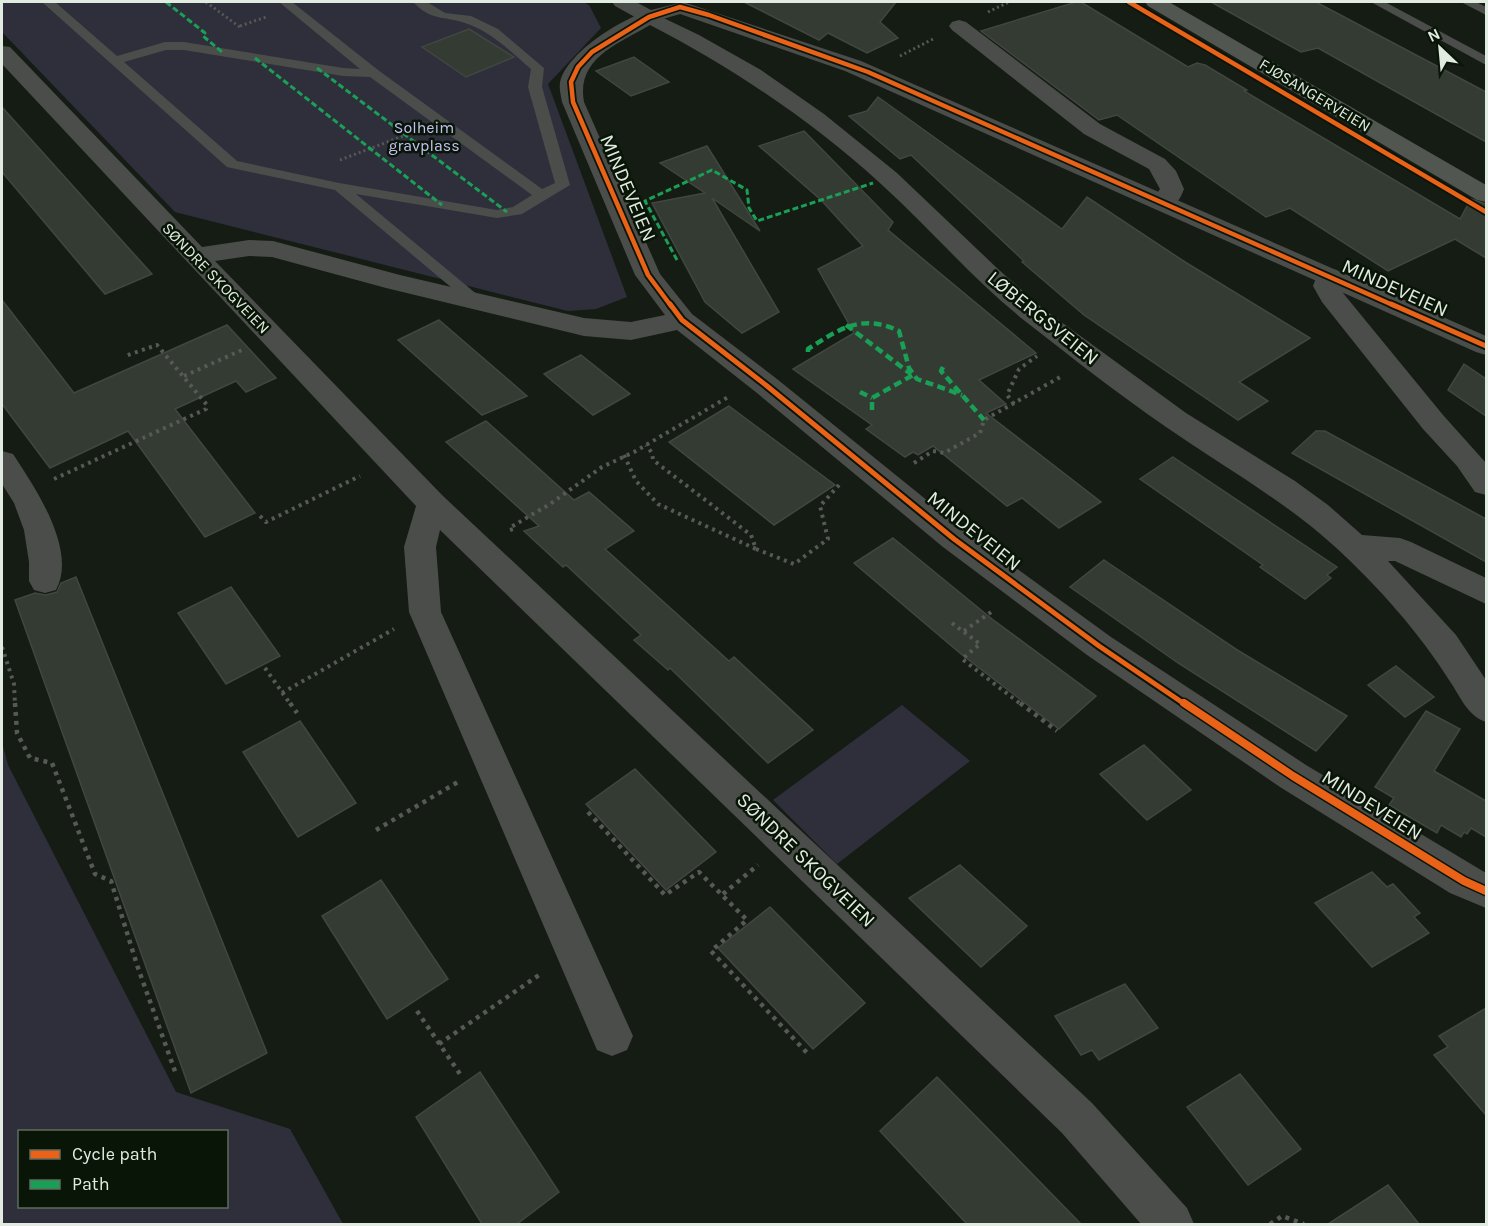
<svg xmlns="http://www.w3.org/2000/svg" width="1488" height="1226" font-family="Karla,sans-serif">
  <rect width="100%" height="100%" fill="#151c14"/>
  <g fill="#2f2f3c" fill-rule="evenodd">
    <path d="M2 2H583L589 5 601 28 548 84 627 297 596 309 568 311 175 212 2 32Z"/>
    <path d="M902 705 970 761 837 864 773 800Z"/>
    <path d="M2 742 8 765 176 1092 290 1129 343 1224H2ZM20 1132H226V1206H20Z"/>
  </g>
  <g fill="#343b33" stroke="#404740" stroke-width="1.5">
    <path d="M744 2H896L880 22 898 38 867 53 828 33 819 40Z"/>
    <path d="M1076 2H1081L1188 67 1197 63 1205 65 1247 90 1244 91 1460 219 1471 199 1486 204V258L1455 239 1388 271 1290 208 1266 217 1117 115 1099 120 981 31Z"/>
    <path d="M1211 2H1316L1486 92V142L1318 48 1301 52Z"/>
    <path d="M469 29 514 57 466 77 422 47Z"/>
    <path d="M634 57 669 82 631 96 596 71Z"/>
    <path d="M878 97 1062 229 1087 197 1185 262 1310 338 1239 382 1268 401 1238 420 1084 315 1022 262 1024 261 911 155 900 159 849 116 867 111Z"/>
    <path d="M2 107 115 233 152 274 105 294 2 172Z"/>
    <path d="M804 131 893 222 888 230 1036 353 979 380 1006 404 986 413 1101 502 1059 528 1022 498 1007 506 933 446 918 455 913 452 905 457 866 429 872 425 793 369 854 333 818 269 863 246 821 200 759 146Z"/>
    <path d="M707 146 760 231 712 198 779 312 742 333 705 302 652 203 705 193 660 163Z"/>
    <path d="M2 300 74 393 227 325 276 378 246 392 236 381 175 409 255 513 205 537 128 431 50 468 2 404Z"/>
    <path d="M439 320 527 396 482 415 398 340Z"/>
    <path d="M581 355 630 394 593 415 544 374Z"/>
    <path d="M1464 364 1486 379V416L1448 390Z"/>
    <path d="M729 406 835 485 774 525 669 442Z"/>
    <path d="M486 421 574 500 589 492 634 531 605 549 729 661 734 657 813 730 768 763 670 668 668 670 634 640 641 635 566 565 563 567 524 531 539 526 446 442Z"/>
    <path d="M1316 431H1325L1486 519V562L1292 453Z"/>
    <path d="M1173 457 1337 567 1327 575 1331 578 1305 599 1260 567 1263 565 1140 479Z"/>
    <path d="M893 538 992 619 1096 696 1059 729 961 654 854 563Z"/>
    <path d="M1104 560 1239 651 1347 716 1316 751 1178 663 1070 587Z"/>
    <path d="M76 577 267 1053 191 1093 15 600 35 593 46 595 57 592 61 583Z"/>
    <path d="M231 587 280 656 226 684 178 613Z"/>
    <path d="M1396 666 1434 697 1405 717 1368 685Z"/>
    <path d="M1426 711 1460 729 1434 771 1486 801V837L1471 828 1467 834 1464 832 1461 837 1441 825 1437 833 1389 805 1394 798 1375 787Z"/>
    <path d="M300 721 356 803 298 837 243 752Z"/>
    <path d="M1144 745 1191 790 1147 820 1100 774Z"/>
    <path d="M635 769 716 852 666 890 586 804Z"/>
    <path d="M960 865 1027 926 981 967 909 898Z"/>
    <path d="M1372 872 1387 887 1393 884 1420 913 1414 917 1429 933 1372 967 1315 903Z"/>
    <path d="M381 880 448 979 387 1019 322 916Z"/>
    <path d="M770 907 865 1003 813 1049 718 948Z"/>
    <path d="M1125 984 1158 1028 1099 1060 1092 1050 1081 1055 1055 1016Z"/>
    <path d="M1486 1008V1115L1434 1055 1448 1047 1439 1036Z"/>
    <path d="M480 1072 559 1192 517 1224H482L416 1117Z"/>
    <path d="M1240 1074 1301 1149 1248 1185 1187 1107Z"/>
    <path d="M937 1077 1000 1141 1081 1224H967L880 1131Z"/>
    <path d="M1388 1185 1419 1224H1328Z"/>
  </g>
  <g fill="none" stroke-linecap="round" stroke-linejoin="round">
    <g stroke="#565955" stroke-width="3" stroke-dasharray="2 3" stroke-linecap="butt">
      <path d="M206 2 241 28"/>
      <path d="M988 12 1009 2"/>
      <path d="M240 26 266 17"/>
      <path d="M900 56 933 39"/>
      <path d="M340 160 411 133"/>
    </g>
    <g stroke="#565955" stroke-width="4" stroke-dasharray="3 4.5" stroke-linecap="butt">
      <path d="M184 376 242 350"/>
      <path d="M1014 404 1007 395 1019 369 1037 356"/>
      <path d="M624 455 636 481 658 504 756 549 751 535 653 460 652 453 646 445"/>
      <path d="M914 463 933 451 944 453 980 433 984 420 1062 376"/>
      <path d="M54 479 206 409 207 405 157 345 125 356"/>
      <path d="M260 516 266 522 360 476"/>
      <path d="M510 530 513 529 511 527 550 504 602 467 634 452 730 396"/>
      <path d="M756 549 794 564 828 539 820 506 839 485"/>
      <path d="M952 623 980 644 962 659 1022 705"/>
      <path d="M964 631 994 610"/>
      <path d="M2 647 14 684 15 705"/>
      <path d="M265 668 291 705"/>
      <path d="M282 693 394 629"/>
    </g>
    <g stroke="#565955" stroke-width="4.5" stroke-dasharray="4 5" stroke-linecap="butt">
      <path d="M15 703 17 733 30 758 52 763 95 874 111 881 137 965 176 1074"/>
      <path d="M290 703 297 713"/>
      <path d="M1020 703 1057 731"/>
      <path d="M588 812 665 895 699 872 747 920 711 951 810 1056"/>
      <path d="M376 830 458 782"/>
      <path d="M723 894 758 865"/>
      <path d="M417 1011 462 1077"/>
      <path d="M439 1044 542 973"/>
      <path d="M1270 1224 1282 1216 1304 1224"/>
    </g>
    <g fill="#4b4d4a" fill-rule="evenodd">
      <path d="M42 2H55L117 56 165 42H184L343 68 360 69 279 2H292L378 70 542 189 555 183 528 87 531 69C511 52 491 31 465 23 444 16 431 21 413 2H427L445 13 471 16 498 29 544 68 542 87 570 185 522 214 497 218 356 194 485 301 477 306 471 304 335 190 227 167ZM166 50H184L343 76 370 77 532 195 513 207 497 210 339 183 237 161 124 62Z"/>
      <path d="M1371 2H1385L1486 56V65Z"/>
      <path d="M1461 2H1476L1486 7V15Z"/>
    </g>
    <g fill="#4b4d4a" fill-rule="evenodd">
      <path d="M649 11 699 35 761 70 824 114 897 173 998 269 1042 308 1186 413 1295 481 1328 505 1362 535 1400 538 1411 542 1486 578V604L1395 561H1388L1456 635 1486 680V722C1468 716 1461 698 1451 683 1419 632 1377 585 1333 545 1282 499 1222 466 1166 427 1118 394 1071 357 1025 321 973 280 930 228 881 184 812 121 733 68 650 25 618 44 576 58 584 102L660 274 692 314 777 379 965 531 1111 637 1306 765 1486 873V908L1450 893 1280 787 1087 655 943 547 757 393 677 330 631 340 584 336 386 288 272 257 249 256 215 261 443 496 1092 1103 1187 1208 1194 1224H1141L1062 1133 440 530 436 547 441 612 633 1036 627 1050 612 1056 597 1050 409 612 404 547 416 506 2 64V46L10 47 202 247 249 240 273 241 400 275 584 318 631 322 665 315 635 275 562 102C561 96 559 89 560 83 565 54 622 18 649 11Z"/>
      <path d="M959 20 966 22 1100 124 1165 159 1176 171 1184 189C1179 204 1170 211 1154 207L1151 202 1160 189 1149 169 1084 134 952 30 949 26 952 22Z"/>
      <path d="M1328 268 1337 270 1341 276 1339 286 1343 293 1443 415 1486 463V495L1475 492 1457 466 1423 429 1322 302 1313 286 1319 270Z"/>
      <path d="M2 451 13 454C34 486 78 550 56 590L45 593 34 590 29 581V562L24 530 14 503 2 484Z"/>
    </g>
    <path fill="#4b4d4a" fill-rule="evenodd" d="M612 2H636L651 10 683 2 861 61 1486 336V355L1476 352 845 71 680 14 649 23 642 21 615 6Z"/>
    <path fill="#525651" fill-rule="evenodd" d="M1145 2H1169L1486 185V202L1477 200 1148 6Z"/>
    <g stroke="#1a9f57" stroke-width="3" stroke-dasharray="6 3" stroke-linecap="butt">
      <path d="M166 2 205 33 203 36 222 52"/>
      <path d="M255 58 442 205"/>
      <path d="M317 68 507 212"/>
      <path d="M677 260 645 201 712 170 747 190 749 208 757 221 873 183"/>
    </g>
    <g stroke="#1a9f57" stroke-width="4.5" stroke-dasharray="8 4.5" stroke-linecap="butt">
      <path d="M846 325 911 374"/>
      <path d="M808 352V349C839 329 862 313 899 331L909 368 917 379 962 395"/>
      <path d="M943 367 941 371 984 420"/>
      <path d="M860 392 872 398"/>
      <path d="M872 410V398L913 375"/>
    </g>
    <defs>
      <g id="cycleway-far2">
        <path d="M1129 2 1486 212"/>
        <path d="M671 306 648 275 573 102 571 82 578 67 592 52 649 17 680 7 709 15 868 72 1395 306"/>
      </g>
      <g id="cycleway-far1">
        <path d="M670 304 682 320 767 386 954 539 1099 646 1186 705"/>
        <path d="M1391 304 1486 346"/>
      </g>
      <path id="cycleway" d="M1184 703 1293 776 1464 881 1486 891"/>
    </defs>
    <use href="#cycleway-far2" stroke="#091507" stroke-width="8"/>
    <use href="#cycleway-far1" stroke="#091507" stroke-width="9"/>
    <use href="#cycleway" stroke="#091507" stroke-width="11"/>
    <use href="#cycleway-far2" stroke="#ea6118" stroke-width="4.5"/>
    <use href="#cycleway-far1" stroke="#ea6118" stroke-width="5"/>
    <use href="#cycleway" stroke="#ea6118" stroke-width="8"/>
  </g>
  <g text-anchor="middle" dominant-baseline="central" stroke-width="5" stroke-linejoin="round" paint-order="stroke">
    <g font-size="16" fill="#e2ebe1" stroke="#091507">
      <text transform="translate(1315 95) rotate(31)">FJØSANGERVEIEN</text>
      <text transform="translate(216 278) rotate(46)">SØNDRE SKOGVEIEN</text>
    </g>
    <g font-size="16" fill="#c4c1f5" stroke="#091507">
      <text x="424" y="127">Solheim<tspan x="424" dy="18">gravplass</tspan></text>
    </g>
    <g font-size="20" fill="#e2ebe1" stroke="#091507">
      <text transform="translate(628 188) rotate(67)">MINDEVEIEN</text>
      <text transform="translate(1395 288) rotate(24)">MINDEVEIEN</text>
      <text transform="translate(1043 318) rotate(39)">LØBERGSVEIEN</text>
      <text transform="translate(974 531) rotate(39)">MINDEVEIEN</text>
      <text transform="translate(1372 805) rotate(32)">MINDEVEIEN</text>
      <text transform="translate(806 860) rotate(44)">SØNDRE SKOGVEIEN</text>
    </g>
  </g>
  <rect width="1488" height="1226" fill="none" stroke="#e2ebe1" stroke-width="6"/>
  <rect x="18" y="1130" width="210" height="78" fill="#091507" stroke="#606b5e" stroke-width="1.5"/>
  <rect x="30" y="1150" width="30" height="9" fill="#ea6118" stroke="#606b5e" stroke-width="1.5"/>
  <text x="72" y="1160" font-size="18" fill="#e2ebe1">Cycle path</text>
  <rect x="30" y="1180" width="30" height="9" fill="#1a9f57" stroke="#606b5e" stroke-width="1.5"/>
  <text x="72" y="1190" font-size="18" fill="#e2ebe1">Path</text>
  <g transform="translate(1440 48) rotate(334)" stroke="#091507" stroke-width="4.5" paint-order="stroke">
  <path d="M0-4.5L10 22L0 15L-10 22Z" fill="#e2ebe1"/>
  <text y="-9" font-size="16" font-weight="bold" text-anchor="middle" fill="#e2ebe1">N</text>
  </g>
</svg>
